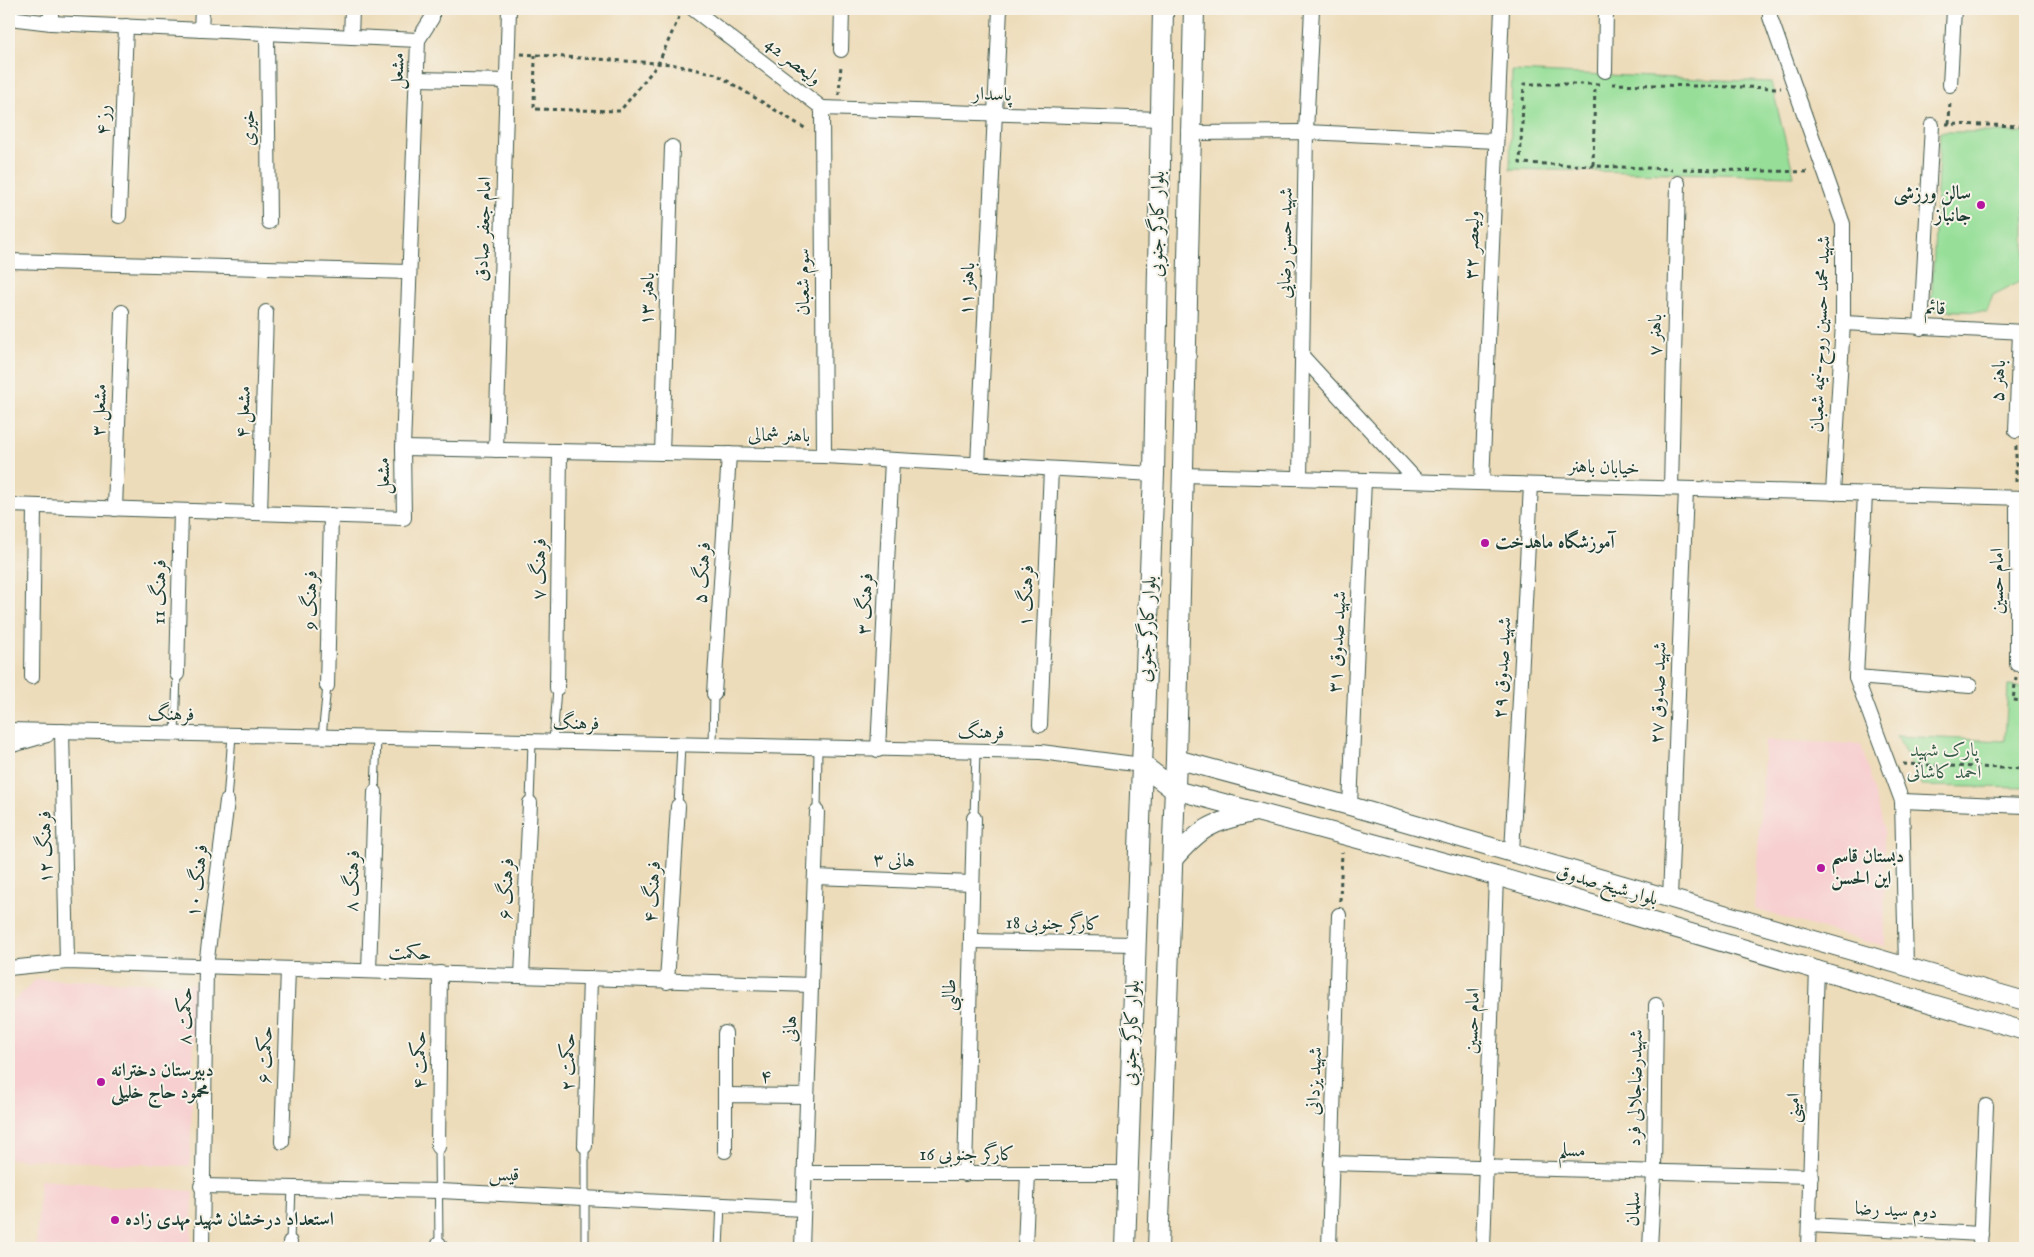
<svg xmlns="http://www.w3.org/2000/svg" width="2034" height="1257" font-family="'IM FELL English',Amiri,serif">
  <rect width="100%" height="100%" fill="#f7f3e8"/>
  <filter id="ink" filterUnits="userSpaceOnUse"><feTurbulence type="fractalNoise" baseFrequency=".02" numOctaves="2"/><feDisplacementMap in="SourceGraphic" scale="10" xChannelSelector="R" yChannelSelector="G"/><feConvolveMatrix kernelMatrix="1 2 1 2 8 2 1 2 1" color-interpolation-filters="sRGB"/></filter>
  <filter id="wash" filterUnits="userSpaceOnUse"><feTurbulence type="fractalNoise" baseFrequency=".0096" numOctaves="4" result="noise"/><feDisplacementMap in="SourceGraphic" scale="20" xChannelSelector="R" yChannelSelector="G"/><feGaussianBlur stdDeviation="1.12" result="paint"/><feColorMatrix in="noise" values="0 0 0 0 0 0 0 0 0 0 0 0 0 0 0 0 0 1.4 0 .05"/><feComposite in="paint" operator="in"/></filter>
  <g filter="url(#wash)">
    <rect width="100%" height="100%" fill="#eddcb9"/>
    <g fill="#f7cfd0">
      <path d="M1765 740 1861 744 1884 827 1885 947 1754 909Z"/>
      <path d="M37 979 196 984 190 1166 9 1159V1005Z"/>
      <path d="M40 1180 193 1191 191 1248H36Z"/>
    </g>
    <g fill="#97df99" stroke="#5b8e66">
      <path d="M1512 71 1771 82 1794 176 1510 169Z"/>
      <path d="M1940 132H2025V279L1993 295 1987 312 1931 310Z"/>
      <path d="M2008 686 2025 687V788L1922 786 1897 736 2005 741Z"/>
    </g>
  </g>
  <g filter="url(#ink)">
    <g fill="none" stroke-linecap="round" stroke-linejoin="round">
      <defs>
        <g id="service">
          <path d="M175 734 177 674"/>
          <path d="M322 737 327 686"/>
          <path d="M553 742 557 688"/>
          <path d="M713 745 714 694"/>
          <path d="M375 792 377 738"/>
          <path d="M227 801 232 735"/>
          <path d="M530 803 532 742"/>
          <path d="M678 806 681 745"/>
          <path d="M817 812 818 748"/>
          <path d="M974 818 976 751"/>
          <path d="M438 1147 439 1244"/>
          <path d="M290 1242 292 1186"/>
          <path d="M585 1247V1146"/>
          <path d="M719 1248 721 1204"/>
        </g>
        <g id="minor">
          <path d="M693 9 822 108"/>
          <path d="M1770 9V17L1843 224V323L1833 493"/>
          <path d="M9 18 51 23 418 40"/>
          <path d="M51 23V9"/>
          <path d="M201 30 202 9"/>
          <path d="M267 33 269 222"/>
          <path d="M351 37 352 9"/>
          <path d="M841 50 842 9"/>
          <path d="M1605 71 1606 9"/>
          <path d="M417 79 507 81"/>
          <path d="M1950 85 1954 9"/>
          <path d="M822 108 824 456"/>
          <path d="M822 108 1160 119"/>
          <path d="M1191 133 1306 132 1496 141"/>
          <path d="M119 216 126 26"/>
          <path d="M9 261 409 272"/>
          <path d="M1843 323 2025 332"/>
          <path d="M1921 328 1932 125"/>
          <path d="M1303 357 1417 481"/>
          <path d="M2016 431 2020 332"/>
          <path d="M403 448 824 456 1154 474"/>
          <path d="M496 450 509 9"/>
          <path d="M662 453 672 147"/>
          <path d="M978 465 1000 9"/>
          <path d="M1182 475 2025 498"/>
          <path d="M1300 478 1306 132 1312 9"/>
          <path d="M1482 483 1502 9"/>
          <path d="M1671 488 1678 183"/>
          <path d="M1865 494 1856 677 1902 801 1906 966"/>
          <path d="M2017 498V664"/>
          <path d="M9 505 404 518 403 448 418 40 432 18V9"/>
          <path d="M115 509 122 312"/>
          <path d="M260 513 266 312"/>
          <path d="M177 674 181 511"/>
          <path d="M32 677 34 506"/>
          <path d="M1856 677 1970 686"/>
          <path d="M327 686 331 515"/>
          <path d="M557 688 560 451"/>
          <path d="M714 694 729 454"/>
          <path d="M1040 725 1051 469"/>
          <path d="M9 730 1041 752 1142 765"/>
          <path d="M62 731 67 962"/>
          <path d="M9 746 47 735"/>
          <path d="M878 750 892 460"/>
          <path d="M1902 801 2025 806"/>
          <path d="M1350 806 1364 480"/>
          <path d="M1512 853 1531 485"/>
          <path d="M815 877 972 883"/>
          <path d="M1670 898 1686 489"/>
          <path d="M971 941 1135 944"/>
          <path d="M9 968 67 962 811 985"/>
          <path d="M369 971 375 792"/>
          <path d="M522 976 530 803"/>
          <path d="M667 982 678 806"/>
          <path d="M725 1095V1033"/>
          <path d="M282 1142 288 969"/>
          <path d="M585 1146 590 978"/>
          <path d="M438 1147 440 973"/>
          <path d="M725 1151V1095L807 1096"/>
          <path d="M1331 1163 1811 1176"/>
          <path d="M806 1173H1128"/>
          <path d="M965 1174 974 818"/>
          <path d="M201 1186 440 1191 804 1209"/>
          <path d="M1809 1225 1981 1234"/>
          <path d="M202 1248 206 966 227 801"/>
          <path d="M290 1248V1242"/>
          <path d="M439 1248V1244"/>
          <path d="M585 1248V1247"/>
          <path d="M802 1248 817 812"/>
          <path d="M1025 1248 1028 1173"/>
          <path d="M1329 1248 1339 915"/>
          <path d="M1483 1248 1496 876"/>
          <path d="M1650 1248 1654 1172 1656 1005"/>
          <path d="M1808 1248 1817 968"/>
          <path d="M1980 1248 1986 1106"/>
        </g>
        <g id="tertiary">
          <path d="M1176 759 1350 806 2025 1001"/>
          <path d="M1175 790 1496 876 2025 1031"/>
          <path d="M1172 861C1203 825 1210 824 1255 812"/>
        </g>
        <g id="secondary">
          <path d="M1142 765 1175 790"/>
          <path d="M1125 1248 1142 765 1154 474 1163 9"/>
          <path d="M1158 1248 1176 759 1194 9"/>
        </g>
      </defs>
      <use href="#service" stroke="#3e5548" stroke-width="9"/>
      <use href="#minor" stroke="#3e5548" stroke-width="16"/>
      <use href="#tertiary" stroke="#3e5548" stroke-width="20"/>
      <use href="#secondary" stroke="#3e5548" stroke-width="22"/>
      <g stroke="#3e5548" stroke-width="3" stroke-dasharray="4 4" stroke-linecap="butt">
        <path d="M521 54 671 64 716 74 808 130"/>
        <path d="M535 55 534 109 620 111 658 64 680 15"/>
        <path d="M1599 84H1524L1520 163 1672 169"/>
        <path d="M1612 84 1781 88"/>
        <path d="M839 95 841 64"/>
        <path d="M1946 124 2025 126"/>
        <path d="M1949 124 1950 100"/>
        <path d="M1593 165 1595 85"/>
        <path d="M1683 169 1810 172"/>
        <path d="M2016 446V485"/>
        <path d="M2016 677 2013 700 2025 701"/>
        <path d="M1903 764 2025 769"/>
        <path d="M1340 901 1342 852"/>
      </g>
      <use href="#service" stroke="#fff" stroke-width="7"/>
      <use href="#minor" stroke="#fff" stroke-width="14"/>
      <use href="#tertiary" stroke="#fff" stroke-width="18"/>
      <use href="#secondary" stroke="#fff" stroke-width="20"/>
    </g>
  </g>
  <g fill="#b5179e" stroke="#f7f3e8" stroke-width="2">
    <circle cx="1981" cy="205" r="5"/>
    <circle cx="1485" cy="543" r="5"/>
    <circle cx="1821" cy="868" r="5"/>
    <circle cx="101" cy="1082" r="5"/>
    <circle cx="115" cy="1220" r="5"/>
  </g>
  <g text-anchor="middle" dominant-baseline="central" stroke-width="4" stroke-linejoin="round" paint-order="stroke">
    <g font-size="19" fill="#1f3d34" stroke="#f7f3e8">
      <text transform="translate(793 62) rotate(38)">ولیعصر 42</text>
      <text transform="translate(398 71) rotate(-88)">مشعل</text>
      <text transform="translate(992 95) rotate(2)">پاسدار</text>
      <text transform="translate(104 120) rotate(-88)">رز ۴</text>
      <text transform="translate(249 128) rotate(-91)">خیری</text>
      <text transform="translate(1158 224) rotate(-89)">بلوار کارگر جنوبی</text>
      <text transform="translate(484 229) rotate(-88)">امام جعفر صادق</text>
      <text transform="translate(1286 243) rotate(-89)">شهید حسن رضایی</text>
      <text transform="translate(1473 245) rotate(-88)">ولیعصر ۳۲</text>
      <text transform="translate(804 282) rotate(-90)">سوم شعبان</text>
      <text transform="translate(968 289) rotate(-87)">باهنر ۱۱</text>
      <text transform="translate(648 299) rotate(-88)">باهنر ۱۳</text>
      <text transform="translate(1935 309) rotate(3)">قائم</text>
      <text transform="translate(1821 334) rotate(-88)">شهید محمد حسین روح-نیمه شعبان</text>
      <text transform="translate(1656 335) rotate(-89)">باهنر ۷</text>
      <text transform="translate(1999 381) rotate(-87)">باهنر ۵</text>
      <text transform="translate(100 410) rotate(-88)">مشعل ۳</text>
      <text transform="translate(244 412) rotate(-88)">مشعل ۴</text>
      <text transform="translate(779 436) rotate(1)">باهنر شمالی</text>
      <text transform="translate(1604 468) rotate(2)">خیابان باهنر</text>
      <text transform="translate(384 476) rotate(-91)">مشعل</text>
      <text transform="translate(540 569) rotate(-89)">فرهنگ ۷</text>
      <text transform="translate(703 573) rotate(-86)">فرهنگ ۵</text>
      <text transform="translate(1998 581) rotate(-90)">امام حسین</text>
      <text transform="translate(160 592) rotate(-89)">فرهنگ 11</text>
      <text transform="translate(1027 596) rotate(-88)">فرهنگ ۱</text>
      <text transform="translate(311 600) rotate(-89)">فرهنگ 9</text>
      <text transform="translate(866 604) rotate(-87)">فرهنگ ۳</text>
      <text transform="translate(1148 629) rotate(-87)">بلوار کارگر جنوبی</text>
      <text transform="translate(1338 642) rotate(-87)">شهید صدوق ۳۱</text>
      <text transform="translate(1503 668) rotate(-87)">شهید صدوق ۲۹</text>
      <text transform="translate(1659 693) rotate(-88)">شهید صدوق ۲۷</text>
      <text transform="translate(171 715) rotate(1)">فرهنگ</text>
      <text transform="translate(576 724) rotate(1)">فرهنگ</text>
      <text transform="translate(981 733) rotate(1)">فرهنگ</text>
      <text transform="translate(46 847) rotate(-91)">فرهنگ ۱۲</text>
      <text transform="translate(894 861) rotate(2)">هانی ۳</text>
      <text transform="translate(198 881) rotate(-83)">فرهنگ ۱۰</text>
      <text transform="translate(353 881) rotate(-88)">فرهنگ ۸</text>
      <text transform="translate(1607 886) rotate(16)">بلوار شیخ صدوق</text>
      <text transform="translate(507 889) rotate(-88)">فرهنگ ۶</text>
      <text transform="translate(653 892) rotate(-86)">فرهنگ ۴</text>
      <text transform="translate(1053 924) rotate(1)">کارگر جنوبی 18</text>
      <text transform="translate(410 954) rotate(2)">حکمت</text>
      <text transform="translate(950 995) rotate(-88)">طالبی</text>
      <text transform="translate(186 1016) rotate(-89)">حکمت ۸</text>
      <text transform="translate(1473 1021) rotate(-88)">امام حسین</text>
      <text transform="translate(791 1029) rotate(-88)">هانی</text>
      <text transform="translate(1132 1033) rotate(-88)">بلوار کارگر جنوبی</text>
      <text transform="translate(266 1055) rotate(-88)">حکمت ۶</text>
      <text transform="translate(420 1060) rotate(-90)">حکمت ۴</text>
      <text transform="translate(569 1062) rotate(-89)">حکمت ۲</text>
      <text transform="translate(766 1077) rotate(1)">۴</text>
      <text transform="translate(1315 1081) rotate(-88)">شهید یزدانی</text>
      <text transform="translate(1636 1088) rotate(-89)">شهیدرضاجلالی فرد</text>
      <text transform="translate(1794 1108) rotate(-88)">امینی</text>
      <text transform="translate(1572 1151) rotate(2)">مسلم</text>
      <text x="967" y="1155">کارگر جنوبی 16</text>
      <text transform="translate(504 1175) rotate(2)">قیس</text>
      <text transform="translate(1634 1209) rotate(-87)">سلمان</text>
      <text transform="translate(1896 1211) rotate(3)">دوم سید رضا</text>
    </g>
    <g font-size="19" font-weight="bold" fill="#1f3d34" stroke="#f7f3e8" text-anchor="start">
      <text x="1971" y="194" text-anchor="end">سالن ورزشی<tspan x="1971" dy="22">جانباز</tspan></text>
      <text x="1495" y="543">آموزشگاه ماهدخت</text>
      <text x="1831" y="857">دبستان قاسم<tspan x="1831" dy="22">این الحسن</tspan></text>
      <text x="111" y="1071">دبيرستان دخترانه<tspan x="111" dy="22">محمود حاج خلیلی</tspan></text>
      <text x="125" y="1220">استعداد درخشان شهید مهدی زاده</text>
    </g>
    <g font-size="19" fill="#375d48" stroke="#f7f3e8">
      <text x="1944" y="751">پارک شهید<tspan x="1944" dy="22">احمد کاشانی</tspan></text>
    </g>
  </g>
  <rect width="2034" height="1257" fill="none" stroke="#f7f3e8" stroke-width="30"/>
</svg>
